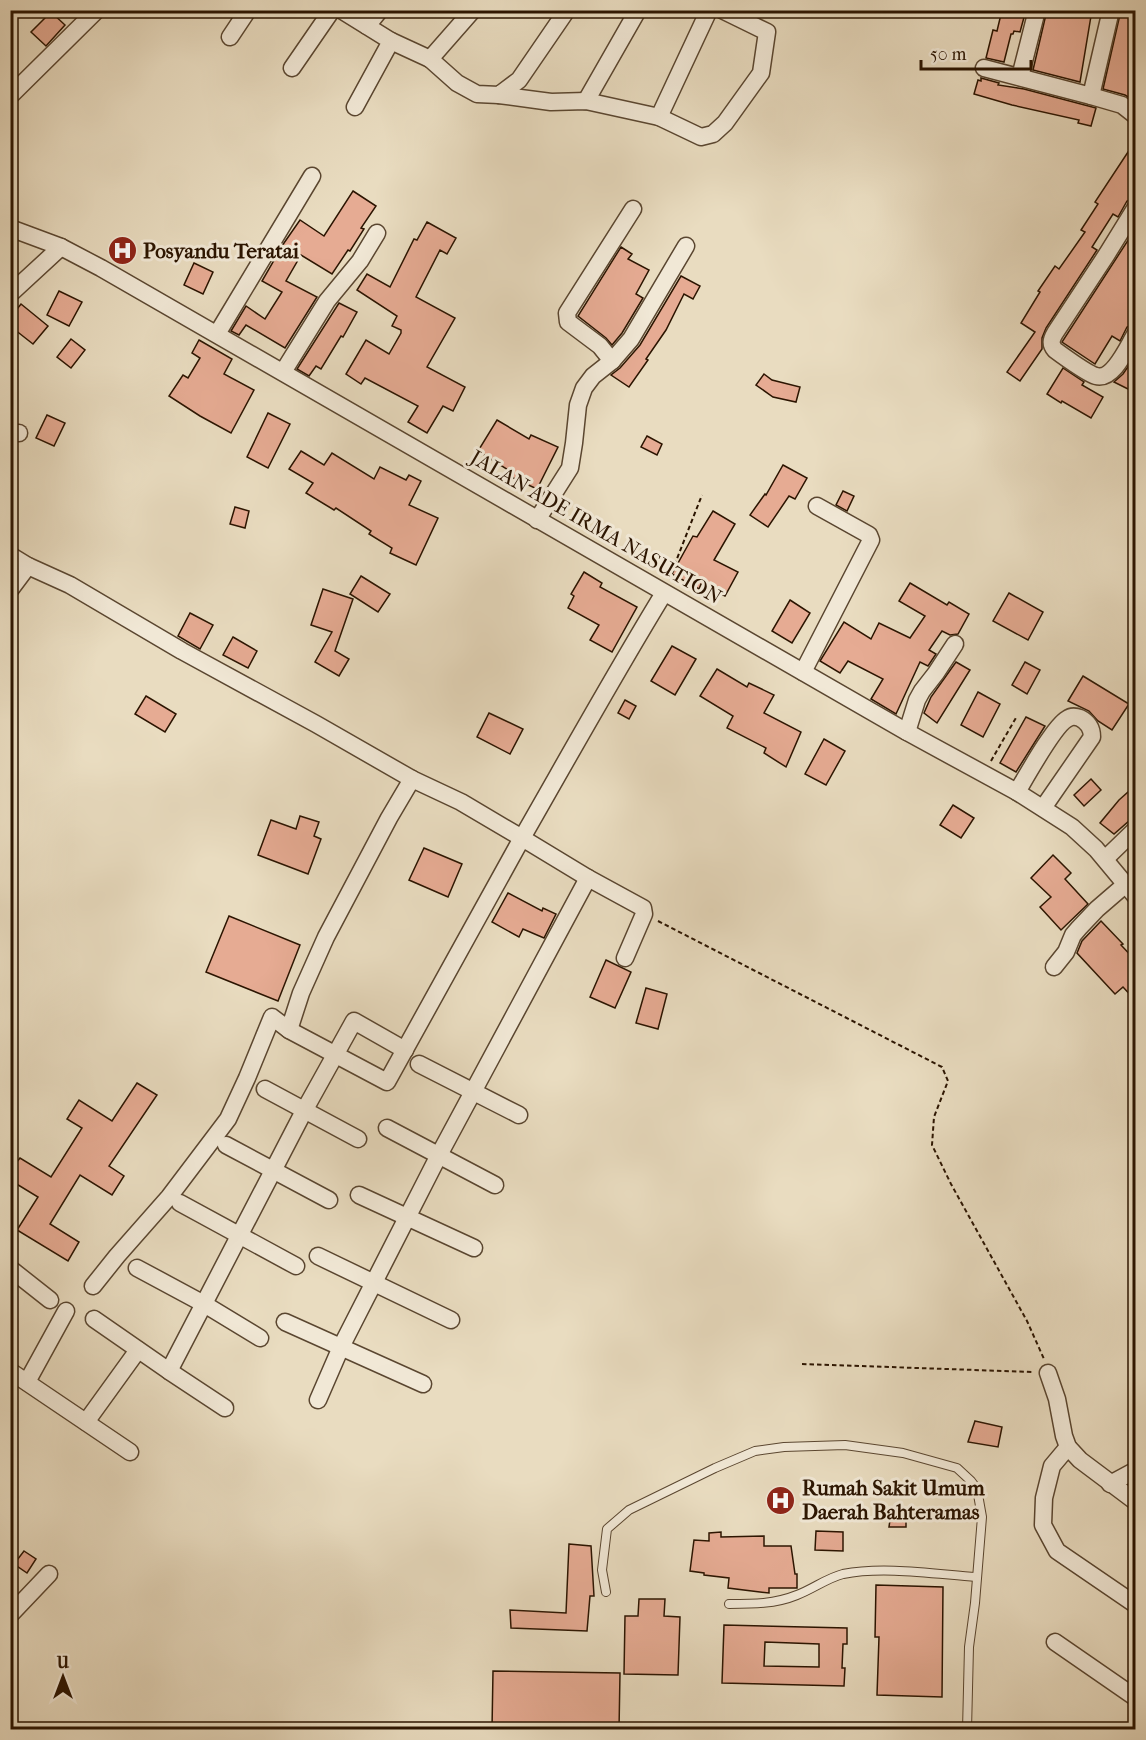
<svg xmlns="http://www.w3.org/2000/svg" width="1146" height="1740" font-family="'IM FELL French Canon',serif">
  <rect width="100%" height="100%" fill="#e9dcc0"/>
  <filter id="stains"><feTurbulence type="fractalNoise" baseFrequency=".00333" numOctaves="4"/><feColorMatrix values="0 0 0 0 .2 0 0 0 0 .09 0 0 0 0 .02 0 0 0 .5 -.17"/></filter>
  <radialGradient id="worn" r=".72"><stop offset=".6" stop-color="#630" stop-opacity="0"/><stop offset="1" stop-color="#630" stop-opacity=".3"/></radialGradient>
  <g fill="#e6ab93" stroke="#2b1400" stroke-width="1.5" fill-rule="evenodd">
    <path d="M1002 10H1026L1020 32 1014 31 1013 34H1011L1004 62 986 58 993 30 997 31Z"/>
    <path d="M1047 10 1069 15 1070 10H1092L1080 82 1033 70Z"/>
    <path d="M1121 10H1136V102L1125 95 1103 89Z"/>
    <path d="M51 12 65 25 46 46 31 32Z"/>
    <path d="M981 78 999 83 998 85 1024 89 1096 108 1091 126 1078 123 1079 120 1012 105 974 94 978 80 981 81Z"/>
    <path d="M1128 152 1136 156V197L1127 201 1118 217 1113 214 1092 247 1097 250 1046 328 1042 338V349L1020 381 1007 372 1035 332 1021 323 1040 292 1038 291 1055 266 1059 269 1085 232 1081 230 1098 204 1095 202Z"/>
    <path d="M353 191 376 206 361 228 364 229 350 251 348 250 332 274 301 255 286 281 317 297 285 348 246 325 239 335 231 331 246 306 265 319 282 292 262 281 284 243 300 220 324 236Z"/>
    <path d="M427 222 456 238 447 254 440 250 416 297 455 318 427 367 465 387 453 411 443 406 427 433 408 422 418 406 365 378 361 384 346 374 366 340 389 354 401 333V330L392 326 397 316 357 290 367 274 390 287 414 239 417 240Z"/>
    <path d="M1136 228V323L1127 327 1120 341 1112 336 1095 364 1062 342Z"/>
    <path d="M120 240 132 247 124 262 111 255Z"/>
    <path d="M621 247 632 254 628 259 649 270 636 294 643 298 622 333 612 345 606 338 578 316Z"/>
    <path d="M194 263 213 272 203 294 184 285Z"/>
    <path d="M681 276 700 286 693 299 684 294 666 330 646 359 648 360 629 387 611 375 620 368 640 345Z"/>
    <path d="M59 291 82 302 69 326 47 315Z"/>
    <path d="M339 303 357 312 343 337 341 336 321 369 316 366 309 376 297 369Z"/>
    <path d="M21 304 48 326 33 344 10 326V318Z"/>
    <path d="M71 339 85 350 71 368 57 357Z"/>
    <path d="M199 340 232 359 224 374 254 390 231 433 200 416 169 396 183 375 188 378 200 358 192 353Z"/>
    <path d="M1136 355V393L1114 382 1123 374Z"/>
    <path d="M1063 368 1084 382 1082 385 1103 397 1091 418 1062 401 1061 403 1047 394Z"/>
    <path d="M764 374 772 380 800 387 796 402 773 397 756 385Z"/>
    <path d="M268 413 290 424 268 468 247 457Z"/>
    <path d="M47 415 65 423 54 446 36 438Z"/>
    <path d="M497 420 529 439 531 435 558 447 537 489 511 477 513 473 478 451Z"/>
    <path d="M647 436 662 444 657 455 641 447Z"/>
    <path d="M301 451 324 465 332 453 374 479 380 467 406 480 409 475 421 481 409 505 438 518 416 565 390 553 392 548 369 534 371 531 336 508 334 510 306 493 313 483 289 469Z"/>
    <path d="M783 465 807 478 795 499 789 496 768 527 750 515 765 494 766 495Z"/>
    <path d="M843 491 854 496 847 511 836 505Z"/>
    <path d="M235 507 249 511 245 528 230 524Z"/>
    <path d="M713 511 735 524 714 560 738 572 725 596 701 584 699 589 672 574 693 536 697 537Z"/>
    <path d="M584 572 602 583 600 587 637 607 612 652 590 640 599 625 568 608 574 596 571 594Z"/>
    <path d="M361 576 390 594 378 612 350 594Z"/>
    <path d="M910 583 947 605 949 602 969 614 958 634 950 635 942 631 929 650 936 654 928 666 920 662 896 714 871 699 883 679 848 661 840 673 820 661 844 622 871 639 879 623 910 638 925 616 899 601Z"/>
    <path d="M323 589 353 599 335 651 349 659 339 676 315 662 332 632 311 625Z"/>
    <path d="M1009 593 1043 612 1028 640 993 621Z"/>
    <path d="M790 600 810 613 792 643 772 631Z"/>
    <path d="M190 613 213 625 200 649 178 636Z"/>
    <path d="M233 637 257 651 248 668 223 655Z"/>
    <path d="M672 646 696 659 675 695 651 681Z"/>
    <path d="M956 662 970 670 937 723 924 713 931 697Z"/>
    <path d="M1025 662 1040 670 1027 694 1012 685Z"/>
    <path d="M717 669 747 687 749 683 774 695 764 713 801 732 786 767 764 753 766 748 727 728 733 716 700 696Z"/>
    <path d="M1083 676 1129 704 1112 730 1098 721 1089 711 1068 701Z"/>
    <path d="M978 692 1000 704 983 737 961 725Z"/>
    <path d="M146 696 176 714 165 732 135 714Z"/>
    <path d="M625 700 636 706 629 719 618 713Z"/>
    <path d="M489 713 523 729 510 754 477 737Z"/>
    <path d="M1026 717 1045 726 1016 772 1000 763Z"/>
    <path d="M824 739 845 751 826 785 805 774Z"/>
    <path d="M1091 779 1101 790 1084 806 1074 795Z"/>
    <path d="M1136 785V819L1129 821 1114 834 1100 823 1119 800Z"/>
    <path d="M953 805 974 818 961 838 940 825Z"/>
    <path d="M300 816 319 822 314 836 321 839 308 874 258 855 271 820 296 829Z"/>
    <path d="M424 848 462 864 448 897 409 880Z"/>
    <path d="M1053 855 1071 873 1065 879 1088 904 1061 930 1040 907 1051 897 1031 878Z"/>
    <path d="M508 893 542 911 543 908 556 914 544 938 523 929 519 937 492 922Z"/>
    <path d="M229 916 300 945 278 1001 206 972Z"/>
    <path d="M1101 921 1123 944 1121 945 1136 961V1001L1123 987 1115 994 1077 953 1082 941Z"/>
    <path d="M606 960 631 972 615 1008 590 997Z"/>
    <path d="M646 988 667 994 658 1029 636 1023Z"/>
    <path d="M137 1083 157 1095 109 1166 124 1176 112 1195 80 1175 50 1224 79 1242 68 1261 17 1230 38 1197 10 1180V1160L16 1163 20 1158 51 1177 82 1128 67 1119 79 1100 112 1121Z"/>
    <path d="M975 1421 1002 1427 998 1447 968 1442Z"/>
    <path d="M891 1513 906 1514V1527H889Z"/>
    <path d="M816 1531 843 1532V1551L815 1550Z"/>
    <path d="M721 1532V1537L764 1536V1546H791L795 1574H797V1588H769V1593L728 1588 729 1578 704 1575V1573L690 1571 694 1540 709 1541V1533Z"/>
    <path d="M569 1544 591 1546 594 1596H590L587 1631 511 1628 510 1610 566 1613Z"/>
    <path d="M24 1551 36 1559 27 1573 14 1564Z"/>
    <path d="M876 1585 943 1587 942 1697 877 1695 879 1637H875Z"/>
    <path d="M639 1599H665L664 1616 680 1617 678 1675 624 1674 625 1616H638Z"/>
    <path d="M724 1625 847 1628V1644H843L842 1668H845L844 1686 722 1683ZM765 1642 819 1644V1667L764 1666Z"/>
    <path d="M493 1671 620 1673 619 1730 492 1729Z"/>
  </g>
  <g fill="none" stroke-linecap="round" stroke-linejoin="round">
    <defs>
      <g id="lane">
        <path d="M606 1592 602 1570 607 1529 629 1510 715 1468 755 1451 784 1447 845 1445 903 1453 957 1468 971 1481 977 1489 982 1517 975 1603 969 1647 967 1730"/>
        <path d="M729 1604C753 1604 775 1604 797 1595 813 1589 827 1578 843 1574 883 1566 935 1574 976 1577"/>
      </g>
      <g id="street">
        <path d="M341 10 391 41 355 107"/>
        <path d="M367 26 380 10"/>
        <path d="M230 37 248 10"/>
        <path d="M391 41 430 59 473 10"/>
        <path d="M430 59 457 83 477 94 499 95 519 80 567 10"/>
        <path d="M292 68 332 10"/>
        <path d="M984 68 1091 96 1111 10"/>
        <path d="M1020 77 1037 10"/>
        <path d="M499 95 551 102 586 101 659 117 701 137 713 134 725 123 761 73 767 32 722 10"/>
        <path d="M10 96 97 10"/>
        <path d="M1091 96 1122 105 1136 116"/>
        <path d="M586 101 638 10"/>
        <path d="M659 117 709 10"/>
        <path d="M1136 207 1107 254 1055 333C1051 340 1050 344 1055 350 1065 357 1086 373 1096 376 1114 381 1128 345 1136 333"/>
        <path d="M10 228 61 247 101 268 907 732 1017 792 1072 827 1096 849 1136 897"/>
        <path d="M10 294 61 247"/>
        <path d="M217 334 312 176"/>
        <path d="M612 361 600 346 568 322 567 313 633 209"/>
        <path d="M283 372 327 301 360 261 377 233"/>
        <path d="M10 433H19"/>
        <path d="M537 520 570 468 574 443 578 405 584 388 593 376 612 361 631 339 686 246"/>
        <path d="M10 555 28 566 70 585 182 651 316 724 412 779 461 802 522 838C569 756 615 673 664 593"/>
        <path d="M10 590 28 566"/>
        <path d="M803 672 871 540 869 535 817 506"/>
        <path d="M907 732 917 700 922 691 936 673 955 644"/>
        <path d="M1017 792C1026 777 1054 726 1067 719 1071 716 1075 716 1080 718 1088 722 1092 728 1092 737L1043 808"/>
        <path d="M1105 859 1136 829"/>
        <path d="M1054 967 1066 952 1073 935 1079 928 1097 909 1126 884"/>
        <path d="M289 1030 387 1082 522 838 588 878 643 908 644 914 625 958"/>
        <path d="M419 1064 519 1115"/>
        <path d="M265 1089 358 1139"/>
        <path d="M387 1128 495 1185"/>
        <path d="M226 1145 329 1200"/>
        <path d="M359 1195 474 1248"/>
        <path d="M180 1203 296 1266"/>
        <path d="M318 1256 451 1320"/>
        <path d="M137 1268 204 1304 260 1338"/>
        <path d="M10 1272 12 1270 50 1300"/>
        <path d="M93 1286 117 1256 169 1197 228 1119 247 1078 272 1017 289 1030 301 993 326 937 389 818 412 779"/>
        <path d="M94 1319 169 1371 225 1408"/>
        <path d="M285 1322 423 1384"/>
        <path d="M10 1371 130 1452"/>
        <path d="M169 1371 304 1111 354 1021 405 1050"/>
        <path d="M1048 1373 1057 1399 1064 1436 1068 1447 1080 1460 1136 1502"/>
        <path d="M27 1382 66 1311"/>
        <path d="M318 1400 341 1347 439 1155 588 878"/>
        <path d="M86 1422 138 1350"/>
        <path d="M1068 1447 1052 1466 1044 1498 1043 1525 1057 1551 1136 1605"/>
        <path d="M1110 1484 1136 1470"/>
        <path d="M10 1615 49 1574"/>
        <path d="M1055 1642 1136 1698"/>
      </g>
    </defs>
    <use href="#lane" stroke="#5a4630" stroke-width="10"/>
    <use href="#street" stroke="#5a4630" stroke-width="19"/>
    <g stroke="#2b1400" stroke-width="2" stroke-dasharray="4.5 3" stroke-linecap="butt">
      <path d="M669 579 702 495"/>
      <path d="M991 761 1017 716"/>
      <path d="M658 921 942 1067 948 1081 934 1117 932 1145 951 1184 1027 1321 1044 1359"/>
      <path d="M802 1364 1033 1372"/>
    </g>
    <use href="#lane" stroke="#f1e8d6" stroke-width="8"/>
    <use href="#street" stroke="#f1e8d6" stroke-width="16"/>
  </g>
  <defs>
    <symbol id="hospital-disc" viewBox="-11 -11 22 22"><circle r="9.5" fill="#8f2418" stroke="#f1e8d6"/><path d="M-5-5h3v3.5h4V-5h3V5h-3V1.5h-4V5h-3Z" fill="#fff"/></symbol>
  </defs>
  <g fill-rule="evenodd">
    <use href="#hospital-disc" x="106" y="234" width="33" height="33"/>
    <use href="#hospital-disc" x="764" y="1484" width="33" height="33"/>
  </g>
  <g text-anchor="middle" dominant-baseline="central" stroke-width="6" stroke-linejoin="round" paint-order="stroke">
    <g font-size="21" font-weight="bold" fill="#2b1400" stroke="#f1e8d6" text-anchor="start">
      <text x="143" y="251">Posyandu Teratai</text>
      <text x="802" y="1488">Rumah Sakit Umum<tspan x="802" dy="24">Daerah Bahteramas</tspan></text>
    </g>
    <g font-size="21" fill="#2b1400" stroke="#f1e8d6">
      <text transform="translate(596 527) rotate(30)">JALAN ADE IRMA NASUTION</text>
    </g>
  </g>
  <rect width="1146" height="1740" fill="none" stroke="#e9dcc0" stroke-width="36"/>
  <rect x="12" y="12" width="1122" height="1716" fill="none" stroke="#2b1400" stroke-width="3"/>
  <rect x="18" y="18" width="1110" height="1704" fill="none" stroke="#2b1400" stroke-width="1.5"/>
  <g transform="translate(63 1677)" stroke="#f1e8d6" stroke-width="4.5" paint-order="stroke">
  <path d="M0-4.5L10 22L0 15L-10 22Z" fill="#2b1400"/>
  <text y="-9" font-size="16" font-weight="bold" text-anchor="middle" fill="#2b1400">U</text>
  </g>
  <path d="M921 60v9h110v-9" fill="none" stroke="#2b1400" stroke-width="3"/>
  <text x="930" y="60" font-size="18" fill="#2b1400" stroke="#f1e8d6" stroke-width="4.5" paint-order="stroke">50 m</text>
  <rect width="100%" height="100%" filter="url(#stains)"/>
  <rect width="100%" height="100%" fill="url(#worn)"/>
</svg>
